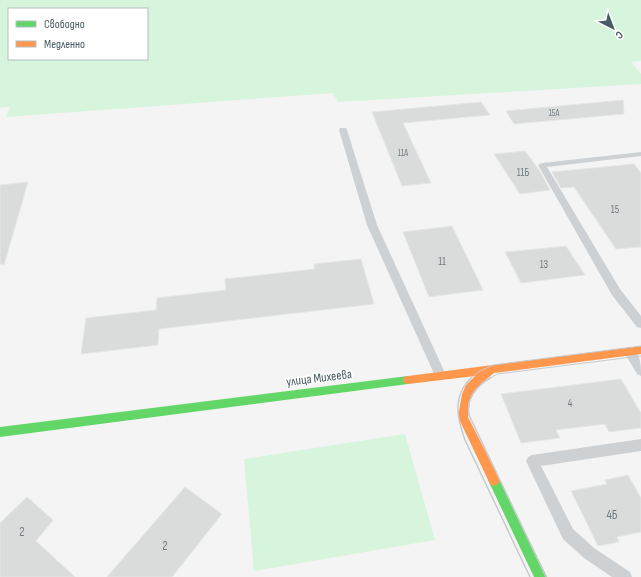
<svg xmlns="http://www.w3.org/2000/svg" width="641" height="577" font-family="'Sofia Sans Condensed',sans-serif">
  <rect width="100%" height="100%" fill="#f4f4f4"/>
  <g fill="#d7f4dd" fill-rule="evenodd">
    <path d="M0 0H641V61L631 62 641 74V84L338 102 333 93 6 117 10 107 0 108ZM9 9H147V59H9Z"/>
    <path d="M405 434 435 540 254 571 244 459Z"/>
  </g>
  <g fill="#dadcdc" stroke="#e5e6e6">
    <path d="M623 100 624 114 514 124 506 111Z"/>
    <path d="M481 102 490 115 403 123 431 183 402 186 372 112Z"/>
    <path d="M525 151 541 173 550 190 520 194 494 154Z"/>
    <path d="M634 164 641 173V247L616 249 574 187 561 188 552 172Z"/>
    <path d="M28 182 4 265 0 264V185Z"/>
    <path d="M452 226 483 290 429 297 403 232Z"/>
    <path d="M566 246 585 275 521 283 505 252Z"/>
    <path d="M361 259 374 304 159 329 158 345 81 354 86 318 156 310 157 298 226 290 225 279 315 269 314 264Z"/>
    <path d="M621 379 641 413V428L609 432 605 424 556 430 560 438 521 443 501 394Z"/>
    <path d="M628 475 641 498V532L617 537 619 542 598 546 571 491 607 484 605 480Z"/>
    <path d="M185 487 222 514 172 577H107Z"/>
    <path d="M27 497 53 520 36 541 75 577H0V523Z"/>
  </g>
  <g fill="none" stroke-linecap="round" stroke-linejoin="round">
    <g fill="#cdd1d3" fill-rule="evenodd">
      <path d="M340 128H346L347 130 377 225 446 375 444 378 440 380 436 378 367 225 339 130Z"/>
      <path d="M641 152V156L547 167 620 289 641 316V328L637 327 612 295 538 165 542 163Z"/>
      <path d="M629 348C641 351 641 366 641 376L637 374 624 352 625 349Z"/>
      <path d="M641 439V451L541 466 573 529 594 548 630 572 632 577H612L584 558 563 539 526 461 528 457 532 455Z"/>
    </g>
    <g fill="#63d668" fill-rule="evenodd">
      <path d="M408 376 412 377 413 380 412 383 408 384 0 437V427Z"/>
      <path d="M494 474 498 476 547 577H534L488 480 490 476Z"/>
    </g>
    <path fill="#ff974d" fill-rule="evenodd" d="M641 346V354L494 373 483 382 474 392 470 401 468 417 500 480 498 484 494 486 490 484 458 417 462 394 466 385 475 376 408 384 404 383 403 380 404 377 408 376Z"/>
    <g stroke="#c8cacc" stroke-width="1">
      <path d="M470 379 478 372 493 365 641 346"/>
      <path d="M489 379 497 374 641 356"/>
    </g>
    <g stroke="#c8cacc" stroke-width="1.5">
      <path d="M471 378C452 396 457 418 465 440L530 577"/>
      <path d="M490 378C477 386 466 398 469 415L546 577"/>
    </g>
  </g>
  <g text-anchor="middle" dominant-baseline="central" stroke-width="3" stroke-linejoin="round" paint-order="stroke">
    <g font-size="9" fill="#6e7c82">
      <text x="554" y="113">15А</text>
      <text x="403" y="153">11А</text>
    </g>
    <g font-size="11" fill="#6e7c82">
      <text x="523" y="172">11Б</text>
      <text x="615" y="209">15</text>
      <text x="442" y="261">11</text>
      <text x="544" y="264">13</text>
      <text x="570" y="403">4</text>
    </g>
    <g font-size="13" fill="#485b62" stroke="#fff">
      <text transform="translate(319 378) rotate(-7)">улица Михеева</text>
    </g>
    <g font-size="13" fill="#6e7c82">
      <text x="612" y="515">4Б</text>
      <text x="22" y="532">2</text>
      <text x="165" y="546">2</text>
    </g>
  </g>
  <rect x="8" y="8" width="140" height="52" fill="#ffffff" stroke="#b6bdc0"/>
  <rect x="16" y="21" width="20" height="6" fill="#63d668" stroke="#b6bdc0"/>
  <text x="44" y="28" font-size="12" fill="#485b62">Свободно</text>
  <rect x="16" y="41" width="20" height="6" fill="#ff974d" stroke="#b6bdc0"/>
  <text x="44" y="48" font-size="12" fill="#485b62">Медленно</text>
  <g transform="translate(613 28) rotate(138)" stroke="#ffffff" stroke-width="3" paint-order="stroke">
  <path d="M0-3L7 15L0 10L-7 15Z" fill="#485b62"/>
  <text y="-6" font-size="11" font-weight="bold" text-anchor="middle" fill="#485b62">С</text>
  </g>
</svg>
